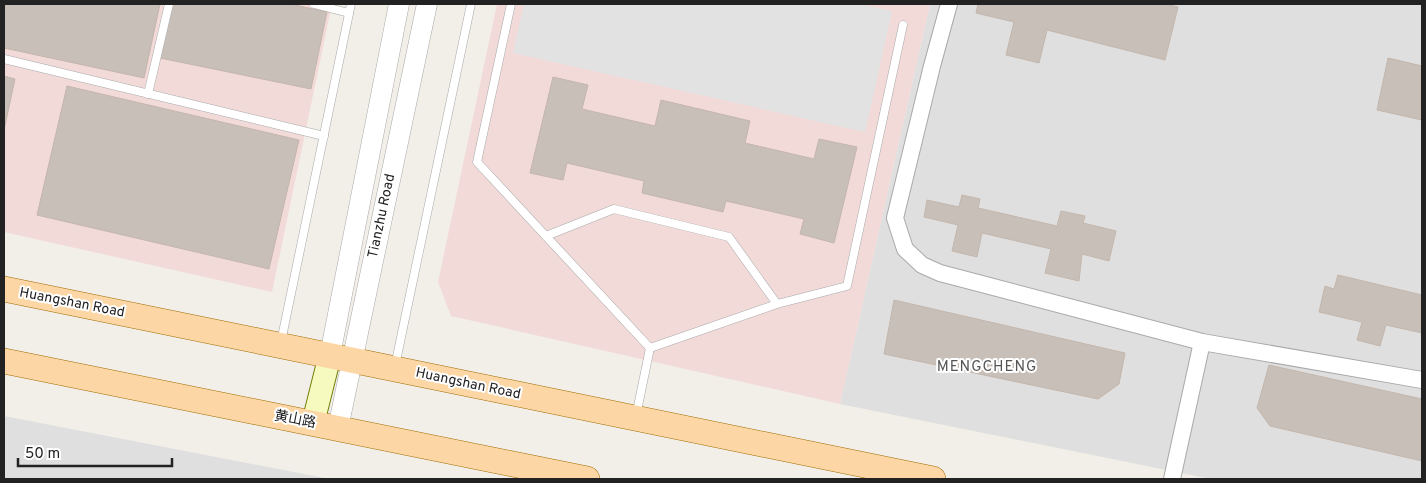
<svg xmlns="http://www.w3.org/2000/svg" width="1426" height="483" font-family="Overpass,'Noto Sans SC',sans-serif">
  <rect width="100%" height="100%" fill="#f2efe9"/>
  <g fill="#e0dfdf">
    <path d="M930 4H1422V479H1211L840 404Z"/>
    <path d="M4 416 330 479H4Z"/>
  </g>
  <g fill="#f2dad9">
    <path d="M4 4H332L272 292 4 232Z"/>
    <path d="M497 4H930L840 404 451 316 438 282Z"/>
  </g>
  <path fill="#e2e2e2" d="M524 4H860L892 11 865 132 513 53Z"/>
  <g fill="#c7bfb8" stroke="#c4b6ab">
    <path d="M5 4H160L144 78 4 48V10Z"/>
    <path d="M172 4H290L327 12 311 89 160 58Z"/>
    <path d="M978 4H1166L1178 7 1165 60 1047 30 1039 63 1006 55 1014 22 976 13Z"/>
    <path d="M1388 58 1422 66V120L1377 110Z"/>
    <path d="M4 76 15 79 4 130Z"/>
    <path d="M553 77 588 85 582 109 655 126 661 100 750 121 745 143 814 159 819 139 857 147 834 243 800 234 804 219 726 201 723 212 642 193 644 181 567 163 563 180 530 173Z"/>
    <path d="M67 86 299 140 269 269 37 215Z"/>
    <path d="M962 195 980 199 978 208 1057 226 1061 211 1085 216 1083 223 1116 231 1109 261 1082 254 1079 281 1045 273 1051 249 982 233 977 257 952 251 958 225 924 217 927 200 959 207Z"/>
    <path d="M1338 275 1422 295V333L1386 325 1380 346 1357 340 1362 322 1319 312 1325 286 1334 289Z"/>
    <path d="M894 300 1125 353 1119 384 1098 399 884 354Z"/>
    <path d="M1269 365 1422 399V461L1270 426 1257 408Z"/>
  </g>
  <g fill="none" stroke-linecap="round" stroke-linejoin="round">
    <defs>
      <g id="service">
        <path d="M314 4 349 13"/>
        <path d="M511 4 477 162 650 348"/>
        <path d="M4 59 324 136"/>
        <path d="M148 94 169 4"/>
        <path d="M546 236 614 209 729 237 777 304"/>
        <path d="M281 342 351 4"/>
        <path d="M395 366 471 4"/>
        <path d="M636 416 650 348 777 304 847 286 903 25"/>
      </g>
      <g id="minor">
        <path d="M949 4 932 66 895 218 905 249 922 265 940 273 1202 342 1422 380"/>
        <path d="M1172 479 1202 342"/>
      </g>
      <g id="tertiary">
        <path d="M330 355 399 4"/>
        <path d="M338 428 427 4"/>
      </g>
      <path id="secondary" d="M313 423 330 355"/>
      <g id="primary">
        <path d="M4 289 933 479"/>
        <path d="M4 361 587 479"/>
      </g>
    </defs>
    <use href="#service" stroke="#a9a9a9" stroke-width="9"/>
    <use href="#minor" stroke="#a9a9a9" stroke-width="18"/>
    <use href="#tertiary" stroke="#a9a9a9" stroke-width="21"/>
    <use href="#secondary" stroke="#707d05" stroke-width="24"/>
    <use href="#primary" stroke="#a06b00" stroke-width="26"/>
    <use href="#service" stroke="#fff" stroke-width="8"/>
    <use href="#minor" stroke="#fff" stroke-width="16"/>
    <use href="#tertiary" stroke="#fff" stroke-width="20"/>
    <use href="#secondary" stroke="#f7fabf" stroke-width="22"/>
    <use href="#primary" stroke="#fcd6a4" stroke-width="25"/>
  </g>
  <g text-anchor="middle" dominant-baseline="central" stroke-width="4" stroke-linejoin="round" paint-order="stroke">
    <g font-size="14" fill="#222" stroke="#fff">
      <text transform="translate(382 216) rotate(-78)">Tianzhu Road</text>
      <text transform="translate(72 303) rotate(11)">Huangshan Road</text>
      <text transform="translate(468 384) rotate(12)">Huangshan Road</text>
      <text transform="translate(295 420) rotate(11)">黄山路</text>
    </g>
    <g font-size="15" letter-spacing="1" fill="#555" stroke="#fff">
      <text x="987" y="367">MENGCHENG</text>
    </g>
  </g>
  <rect width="1426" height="483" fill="none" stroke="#222222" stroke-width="10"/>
  <path d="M18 458v8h154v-8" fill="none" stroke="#222222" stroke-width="2.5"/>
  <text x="25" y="458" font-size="15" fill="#222222" stroke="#ffffff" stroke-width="4" paint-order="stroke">50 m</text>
</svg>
